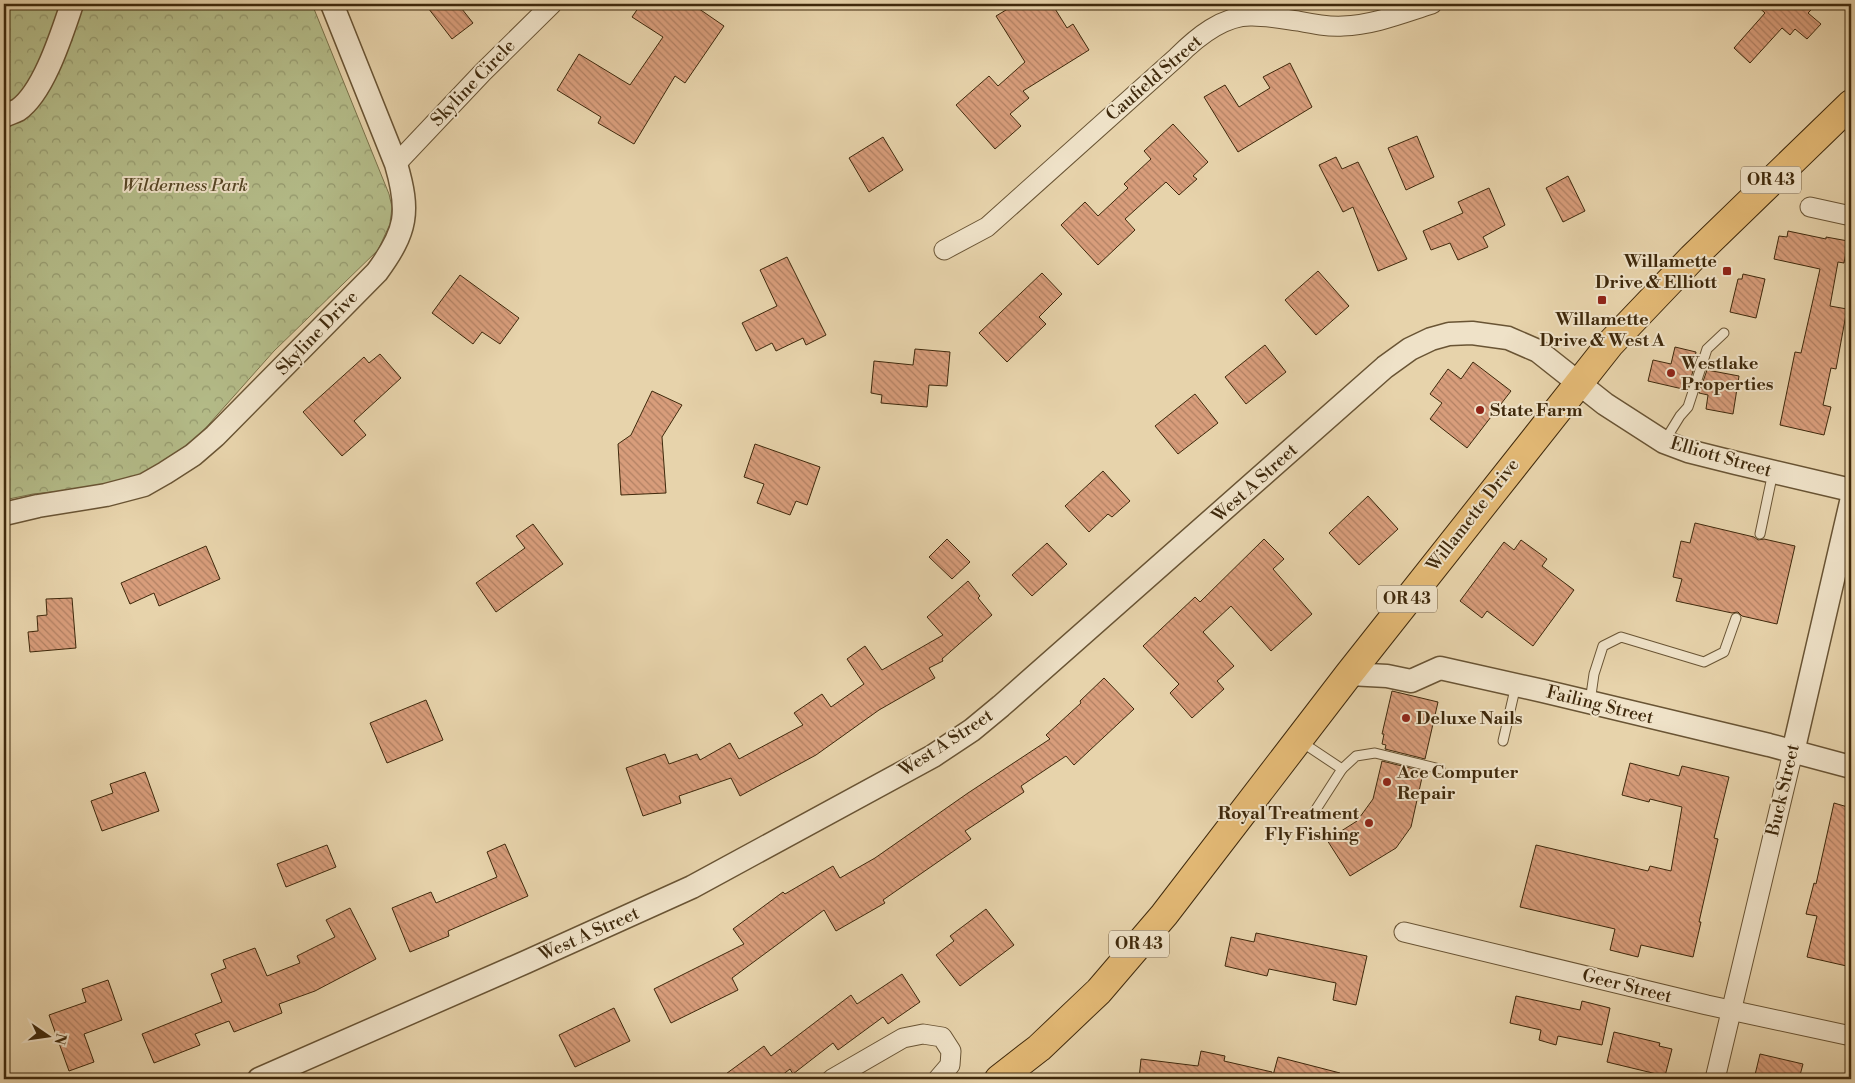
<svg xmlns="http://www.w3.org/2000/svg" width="1855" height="1083" font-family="'Libre Bodoni',serif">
  <defs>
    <pattern id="park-crowns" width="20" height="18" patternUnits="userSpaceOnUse" patternTransform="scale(1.25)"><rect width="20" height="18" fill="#b4bc89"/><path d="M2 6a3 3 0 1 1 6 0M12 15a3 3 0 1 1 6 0" fill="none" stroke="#94996e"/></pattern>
    <pattern id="building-back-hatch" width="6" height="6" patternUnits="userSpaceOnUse" patternTransform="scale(1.25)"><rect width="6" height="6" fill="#d89d7b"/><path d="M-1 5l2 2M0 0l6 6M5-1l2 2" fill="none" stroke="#b18063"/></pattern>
  </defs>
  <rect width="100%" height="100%" fill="#e7d3ab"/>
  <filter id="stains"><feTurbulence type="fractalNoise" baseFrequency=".004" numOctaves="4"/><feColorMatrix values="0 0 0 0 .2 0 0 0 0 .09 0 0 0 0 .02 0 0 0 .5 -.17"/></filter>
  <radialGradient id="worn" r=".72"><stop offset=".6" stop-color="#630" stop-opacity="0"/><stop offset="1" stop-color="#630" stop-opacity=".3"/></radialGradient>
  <path fill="url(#park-crowns)" stroke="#7a724a" d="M4 4H312L389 194 392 207 390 224 378 250 274 351 194 441 172 459 118 485 33 494 4 500Z"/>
  <g fill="url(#building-back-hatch)" stroke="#3f290c">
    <path d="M425 4H458L473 23 452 39Z"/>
    <path d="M641 4H692L724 26 685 83 675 76 634 144 598 123 601 117 557 90 579 54 630 85 663 37 632 17Z"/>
    <path d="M1016 4H1052L1067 28 1073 24 1089 50 1023 91 1029 98 1010 114 1021 126 995 149 956 105 989 76 998 86 1025 62 996 16Z"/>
    <path d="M1755 4H1817L1808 13 1821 24 1807 39 1795 29 1790 35 1782 28 1750 63 1734 48 1765 13Z"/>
    <path d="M1290 63 1312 107 1238 152 1204 97 1225 85 1239 107 1270 88 1263 77Z"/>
    <path d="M1173 124 1208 162 1193 176 1197 179 1179 195 1166 182 1125 219 1135 230 1098 265 1061 225 1085 202 1098 216 1128 188 1124 184 1151 159 1144 151Z"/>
    <path d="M1417 136 1434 177 1406 190 1388 148Z"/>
    <path d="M883 137 903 170 869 192 849 158Z"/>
    <path d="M1336 157 1342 169 1358 162 1407 259 1378 271 1353 207 1343 212 1319 165Z"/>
    <path d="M1568 176 1585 211 1563 222 1546 188Z"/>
    <path d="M1489 188 1505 225 1483 237 1488 247 1458 260 1450 243 1431 250 1423 231 1463 213 1458 202Z"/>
    <path d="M1788 231 1826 239V237L1848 241 1844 263 1838 262 1830 306 1847 309 1836 369 1831 368 1823 405 1831 407 1824 435 1780 425 1795 352 1801 353 1820 269 1774 259 1779 236 1787 237Z"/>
    <path d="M787 257 826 335 806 345 803 338 776 351 772 343 756 351 742 323 777 306 760 270Z"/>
    <path d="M1318 271 1349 306 1316 335 1285 300Z"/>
    <path d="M1042 273 1062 294 1039 317 1046 324 1007 362 979 333Z"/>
    <path d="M1743 274 1765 279 1756 318 1730 312 1738 279H1742Z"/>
    <path d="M460 275 519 318 500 344 482 332 473 344 432 313Z"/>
    <path d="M1265 345 1286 372 1246 404 1225 377Z"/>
    <path d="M1675 347 1696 352 1693 368H1694L1687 390 1648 381 1653 360 1671 364Z"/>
    <path d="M915 349 950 352 947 386 929 385 927 407 881 403 882 395 871 393 874 361 913 365Z"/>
    <path d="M380 354 401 378 354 421 366 435 342 456 303 412 364 357 369 363Z"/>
    <path d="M1473 362 1511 391 1467 448 1430 419 1442 403 1430 394 1448 369 1461 379Z"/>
    <path d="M1707 370 1739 376 1733 414 1706 409 1708 395 1699 393Z"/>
    <path d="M652 391 682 405 662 437 666 493 621 495 618 444 631 435Z"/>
    <path d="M1195 394 1218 423 1178 454 1155 426Z"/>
    <path d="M755 444 820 467 807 505 796 501 790 515 757 503 764 484 744 477Z"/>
    <path d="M1103 471 1130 501 1112 517 1108 514 1089 532 1065 506Z"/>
    <path d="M1368 496 1398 529 1359 565 1329 533Z"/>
    <path d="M1695 523 1754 537 1758 540 1764 539 1795 546 1777 624 1742 616 1738 612 1732 613 1676 601 1682 579 1673 577 1681 541 1690 543Z"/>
    <path d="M533 524 563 564 496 612 476 583 525 548 516 536Z"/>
    <path d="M947 539 970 562 952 579 929 557Z"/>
    <path d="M1264 539 1284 559 1273 569 1312 614 1271 651 1231 606 1203 632 1234 666 1217 681 1224 689 1192 718 1170 693 1179 684 1143 646 1195 597 1200 602Z"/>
    <path d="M1521 540 1547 559 1542 566 1574 590 1533 646 1487 611 1482 618 1460 601 1504 542 1514 550Z"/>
    <path d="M1047 543 1067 564 1032 596 1012 575Z"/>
    <path d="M206 546 220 579 159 606 154 593 130 604 121 583Z"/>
    <path d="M968 581 980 596 978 598 992 615 942 659 943 661 929 668 935 678 879 710 816 755 740 796 731 778 679 796 681 803 643 816 626 768 665 754 669 764 697 754 700 760 730 743 739 759 803 725 794 713 822 694 831 707 864 684 847 659 865 646 882 670 943 635 927 617Z"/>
    <path d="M72 598 76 648 30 652 28 632 38 631 37 616 47 615 46 599Z"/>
    <path d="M1104 678 1134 709 1074 765 1066 756 1021 786 1024 792 965 831 971 839 883 900 885 903 836 931 824 910 732 978 738 990 671 1023 654 989 744 944 733 929 783 892 785 894 833 866 840 878 875 858 968 793 1050 739 1046 735 1081 703 1080 701Z"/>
    <path d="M1392 691 1438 702 1425 759 1385 749 1386 745 1382 744 1384 734H1382Z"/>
    <path d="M426 700 443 740 387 763 370 723Z"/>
    <path d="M1382 761 1422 771 1423 773 1411 827 1396 848 1350 876 1327 840 1357 821 1373 799Z"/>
    <path d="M1630 763 1679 776 1682 766 1729 777 1714 838 1718 839 1699 922H1701L1693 957 1641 945 1638 957 1610 950 1615 929 1520 907 1536 845 1648 871 1650 866 1671 871 1682 807 1650 799 1649 802 1622 795Z"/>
    <path d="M145 772 159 811 102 831 91 801 113 793 110 784Z"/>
    <path d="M1834 803 1851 808V967L1807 957 1817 916 1806 914 1814 883 1816 884Z"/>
    <path d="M505 844 528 896 448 931 449 936 410 952 392 908 431 892 436 903 497 877 487 852Z"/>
    <path d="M327 845 336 867 286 887 277 864Z"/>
    <path d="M350 908 376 959 315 991 279 1004 282 1013 234 1032 229 1021 195 1034 200 1045 154 1063 142 1034 222 1002 211 974 226 968 223 960 255 948 267 976 300 963 297 956 335 937 326 920Z"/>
    <path d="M986 909 1014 945 960 986 936 955 954 941 950 936Z"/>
    <path d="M1256 933 1367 956 1356 1005 1333 1000 1336 983 1269 969 1267 976 1225 966 1231 937 1254 942Z"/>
    <path d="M902 974 920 1002 888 1024 883 1017 838 1050 833 1043 793 1074 790 1069 777 1079H719L764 1046 771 1056 851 995 857 1004Z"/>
    <path d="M108 980 122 1020 84 1034 94 1062 69 1071 49 1015 86 1002 82 989Z"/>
    <path d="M1516 996 1580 1010 1582 1001 1610 1008 1602 1045 1558 1036 1556 1045 1539 1040 1541 1030 1510 1023Z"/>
    <path d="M614 1008 630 1041 575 1067 559 1035Z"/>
    <path d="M1614 1032 1660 1043 1659 1046 1672 1049 1665 1076 1607 1062Z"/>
    <path d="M1201 1051 1225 1056 1224 1061 1272 1072V1079H1139L1141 1059 1198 1066Z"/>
    <path d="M1760 1054 1803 1064 1799 1079H1754Z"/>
    <path d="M1278 1057 1340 1073 1339 1079H1272Z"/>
  </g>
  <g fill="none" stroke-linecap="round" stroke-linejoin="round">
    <defs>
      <g id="service">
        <path d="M1664 442 1680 416 1688 407 1707 349 1724 333"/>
        <path d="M1760 534 1773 472"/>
        <path d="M1590 702 1594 674 1603 646 1621 637 1704 662 1724 652 1736 618"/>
        <path d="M1300 741 1342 769 1313 814"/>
        <path d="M1503 741 1516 685"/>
        <path d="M1342 769 1356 756 1375 753 1440 769"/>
      </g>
      <g id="minor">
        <path d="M396 164 483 72 552 4"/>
        <path d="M1810 207 1851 216"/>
        <path d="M944 250 987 227 1177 57C1196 38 1223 15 1252 16 1267 16 1283 19 1298 21 1313 24 1328 27 1343 26 1374 25 1403 13 1432 4"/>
        <path d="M1404 932 1707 1005 1851 1036"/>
        <path d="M832 1079 903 1038 923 1034 942 1037 951 1051 950 1065 938 1079"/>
        <path d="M1715 1079 1793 752"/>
      </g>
      <g id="tertiary">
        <path d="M4 116C8 114 14 112 18 110 44 92 62 33 72 4"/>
        <path d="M4 514 38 506 106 495 144 485 165 473 193 455 215 436 377 272C407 231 410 212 396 164L332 4"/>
        <path d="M1349 674 1387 676 1411 681 1440 668 1543 691 1769 745 1851 767"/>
        <path d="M1793 752 1851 502"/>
        <path d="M259 1079 526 962 692 887 933 756 972 730 1001 706 1385 367 1410 349 1431 339 1449 334 1472 333 1508 338 1538 351 1605 404 1664 442 1688 451 1736 463 1851 490"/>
      </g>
      <path id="primary" d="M999 1079 1039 1048 1099 991 1164 915 1349 674 1610 344 1692 258 1851 104"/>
    </defs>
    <use href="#service" stroke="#695434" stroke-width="11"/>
    <use href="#minor" stroke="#695434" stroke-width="21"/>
    <use href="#tertiary" stroke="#695434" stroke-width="25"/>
    <use href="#primary" stroke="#3f290c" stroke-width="30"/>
    <use href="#service" stroke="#efe2c8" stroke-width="9"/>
    <use href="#minor" stroke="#efe2c8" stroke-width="19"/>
    <use href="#tertiary" stroke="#efe2c8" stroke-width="22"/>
    <use href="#primary" stroke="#e4ba76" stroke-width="28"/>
  </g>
  <g fill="#8f2418" stroke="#efe2c8" stroke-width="2">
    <rect x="1722" y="266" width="10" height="10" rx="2.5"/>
    <rect x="1597" y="295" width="10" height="10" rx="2.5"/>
    <circle cx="1671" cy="373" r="5"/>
    <circle cx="1480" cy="410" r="5"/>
    <circle cx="1406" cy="718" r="5"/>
    <circle cx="1387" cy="782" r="5"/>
    <circle cx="1369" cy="823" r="5"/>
  </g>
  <g text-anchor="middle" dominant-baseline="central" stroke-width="4" stroke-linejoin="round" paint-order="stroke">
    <g fill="#efe2c8" stroke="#746044" stroke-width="1">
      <rect x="1741" y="166.5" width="60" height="27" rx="4"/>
      <rect x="1377" y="585.5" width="60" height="27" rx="4"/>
      <rect x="1109" y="930.5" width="60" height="27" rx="4"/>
    </g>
    <g font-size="16" font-weight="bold" fill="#3f290c">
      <text x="1771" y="180">OR 43</text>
      <text x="1407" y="599">OR 43</text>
      <text x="1139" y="944">OR 43</text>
    </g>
    <g font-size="18" fill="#3f290c" stroke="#efe2c8">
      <text transform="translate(1154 78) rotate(-41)">Caufield Street</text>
      <text transform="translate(473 83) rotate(-46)">Skyline Circle</text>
      <text transform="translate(317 333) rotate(-46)">Skyline Drive</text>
      <text transform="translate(1721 457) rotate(16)">Elliott Street</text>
      <text transform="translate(1255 483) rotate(-42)">West A Street</text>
      <text transform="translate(1473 515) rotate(-52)">Willamette Drive</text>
      <text transform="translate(1600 705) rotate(14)">Failing Street</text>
      <text transform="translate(946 743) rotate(-33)">West A Street</text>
      <text transform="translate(1783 790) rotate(-77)">Buck Street</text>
      <text transform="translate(589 934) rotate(-24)">West A Street</text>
      <text transform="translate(1627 986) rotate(14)">Geer Street</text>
    </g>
    <g font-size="18" font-style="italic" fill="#564625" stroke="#efe2c8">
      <text x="185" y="185">Wilderness Park</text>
    </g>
    <g font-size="18" font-weight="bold" fill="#3f290c" stroke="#efe2c8" text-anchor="start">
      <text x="1717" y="261" text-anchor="end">Willamette<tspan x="1717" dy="21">Drive &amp; Elliott</tspan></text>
      <text x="1602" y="319" text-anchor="middle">Willamette<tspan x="1602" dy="21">Drive &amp; West A</tspan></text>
      <text x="1681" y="363">Westlake<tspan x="1681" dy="21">Properties</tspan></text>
      <text x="1490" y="410">State Farm</text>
      <text x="1416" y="718">Deluxe Nails</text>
      <text x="1397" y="772">Ace Computer<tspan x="1397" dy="21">Repair</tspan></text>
      <text x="1359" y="813" text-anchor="end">Royal Treatment<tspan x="1359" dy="21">Fly Fishing</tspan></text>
    </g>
  </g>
  <rect width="1855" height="1083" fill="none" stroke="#e7d3ab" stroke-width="20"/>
  <rect x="5" y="5" width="1845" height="1073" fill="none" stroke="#3f290c" stroke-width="2.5"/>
  <rect x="10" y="10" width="1835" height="1063" fill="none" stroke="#3f290c"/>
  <g transform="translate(48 1036) rotate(103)" stroke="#efe2c8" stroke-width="4" paint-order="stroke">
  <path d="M0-4L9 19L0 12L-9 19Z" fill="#3f290c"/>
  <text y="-8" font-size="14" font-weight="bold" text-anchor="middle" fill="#3f290c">N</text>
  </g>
  <rect width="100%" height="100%" filter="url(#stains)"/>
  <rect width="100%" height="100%" fill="url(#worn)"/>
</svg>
